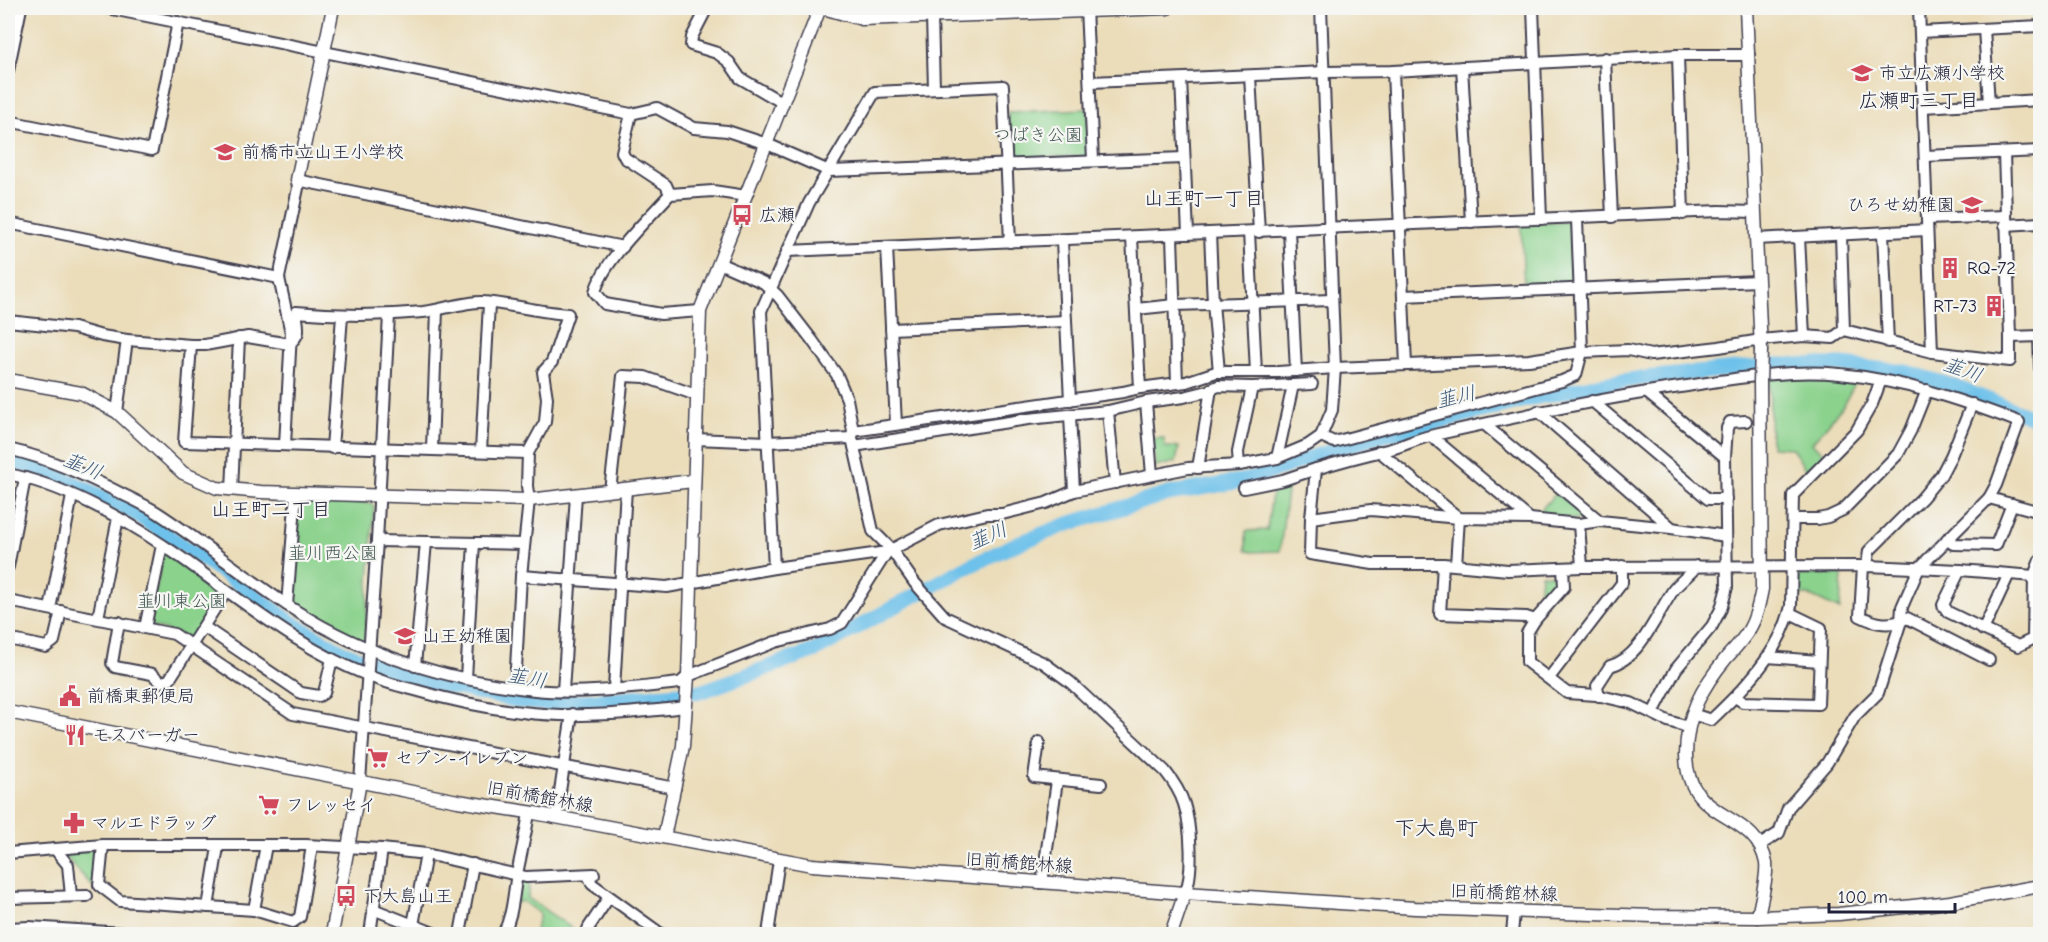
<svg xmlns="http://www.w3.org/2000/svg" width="2048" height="942" font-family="'Comic Neue','Klee One',sans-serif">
  <rect width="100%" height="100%" fill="#f6f6f2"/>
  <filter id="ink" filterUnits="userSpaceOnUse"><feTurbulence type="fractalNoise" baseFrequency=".0167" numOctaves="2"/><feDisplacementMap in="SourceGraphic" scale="12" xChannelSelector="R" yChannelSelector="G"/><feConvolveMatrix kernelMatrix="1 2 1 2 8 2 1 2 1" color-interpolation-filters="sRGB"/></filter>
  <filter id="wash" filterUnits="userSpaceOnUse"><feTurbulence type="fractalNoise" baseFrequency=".008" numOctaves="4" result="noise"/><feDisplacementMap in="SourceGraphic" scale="24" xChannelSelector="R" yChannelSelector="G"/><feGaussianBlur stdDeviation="1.35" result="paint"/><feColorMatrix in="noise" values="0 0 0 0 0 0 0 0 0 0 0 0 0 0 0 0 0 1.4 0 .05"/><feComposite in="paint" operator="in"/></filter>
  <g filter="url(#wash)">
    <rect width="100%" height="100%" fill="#ebddba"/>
    <g fill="#8bd28d" stroke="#567a64" stroke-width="1.5">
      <path d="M1088 109 1089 153 1087 156 1013 159 1009 155 1008 112Z"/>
      <path d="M1570 222 1574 225 1575 281 1570 285 1524 287 1521 224Z"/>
      <path d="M1779 375 1857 380 1842 407 1812 443 1827 456 1809 475 1792 448 1771 447 1769 376Z"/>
      <path d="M1152 438H1164L1165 447H1179L1176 462 1156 467Z"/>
      <path d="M1288 482 1280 551 1251 552 1246 550V531L1267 530 1273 486Z"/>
      <path d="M1558 491 1587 514 1584 520 1566 519 1537 514Z"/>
      <path d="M302 500 370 503 374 506 365 640 361 643 295 606 293 603 298 504Z"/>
      <path d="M169 553 219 590 220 596 191 639 152 626 149 621 163 555Z"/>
      <path d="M1541 574 1557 575 1560 577 1559 584 1538 611Z"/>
      <path d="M1801 574H1842L1840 610 1808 595H1797L1798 577Z"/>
      <path d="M95 849 98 852 94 888 64 855 66 852Z"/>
      <path d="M524 880 530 881 528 898 580 934H534L540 914 522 901 516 903 520 885Z"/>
    </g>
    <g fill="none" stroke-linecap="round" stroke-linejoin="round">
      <path stroke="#6ec1ea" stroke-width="15" d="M8 461 40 469 74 483 134 513 205 560 291 622 343 652 414 679 517 701 547 704 703 691 816 650 963 569 1014 545 1068 524 1168 494 1252 479 1312 457 1370 439 1530 399 1590 386 1636 379 1773 365H1842L1906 372 1953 386 2040 420"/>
    </g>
  </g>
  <g filter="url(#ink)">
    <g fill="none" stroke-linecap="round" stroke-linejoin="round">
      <defs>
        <g id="minor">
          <path d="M107 8 631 114 657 108 694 128 727 131 767 144 829 171 1184 158"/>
          <path d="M707 8 692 37 691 45 717 53 729 62 740 78 783 103"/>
          <path d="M1086 8 1093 160"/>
          <path d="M1533 8 1541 219"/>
          <path d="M1984 29 1989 103"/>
          <path d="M1920 32 2040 26"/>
          <path d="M1678 55 1683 214"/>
          <path d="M1605 58 1612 217"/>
          <path d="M1462 67 1471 222"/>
          <path d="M8 71 21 8"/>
          <path d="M1393 71 1406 365"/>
          <path d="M1250 76 1259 232"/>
          <path d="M1181 79 1188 234"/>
          <path d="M1091 82 1325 72 1393 71 1678 55H1749"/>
          <path d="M934 88 932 17 936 8"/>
          <path d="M1923 107 2040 100"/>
          <path d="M631 114 622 152 625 158 666 185 670 194"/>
          <path d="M8 121 152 150 178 22"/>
          <path d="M2004 153 2010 337 2040 336"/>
          <path d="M1925 156 2040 151"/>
          <path d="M1927 219 2005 216"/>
          <path d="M8 223 279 278"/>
          <path d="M2005 225 2040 223"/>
          <path d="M1289 230 1296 371"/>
          <path d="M1249 232 1256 372"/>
          <path d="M1210 233 1213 303 1219 372"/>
          <path d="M1883 233 1888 342"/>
          <path d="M1841 235 1844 330"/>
          <path d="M1172 236 1177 383"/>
          <path d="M1799 237 1804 336"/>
          <path d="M1132 238 1140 388"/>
          <path d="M1756 239 1927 230"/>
          <path d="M1062 241 1070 400"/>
          <path d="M887 247 896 424"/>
          <path d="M787 251 1719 211 1755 212"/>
          <path d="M719 263 764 283 778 296 812 340 837 375 847 399 853 431 852 438 873 531 891 549 914 582 945 617 1044 663 1070 682 1165 771C1173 781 1180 791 1184 804 1191 825 1194 874 1185 893"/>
          <path d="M1403 296 1758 281"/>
          <path d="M1136 309 1175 305 1332 300"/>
          <path d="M700 311 661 314 605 304 595 292C604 260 647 220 670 194L713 191 746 196"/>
          <path d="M8 321 74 328 102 336 127 340 191 345H205L248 337 289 344C302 334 298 328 296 312 339 316 380 316 423 312 439 310 469 301 482 302 511 304 539 312 568 314L552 362 543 372 547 398 545 422 528 453 527 486 529 500 521 576 515 687"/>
          <path d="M891 329 1066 321"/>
          <path d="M2039 336 2040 368"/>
          <path d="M191 345 184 442 528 453"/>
          <path d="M1932 352 2010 361V337"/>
          <path d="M1646 392 1725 457 1727 587 1721 609 1712 626 1676 669 1653 713"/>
          <path d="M1592 401 1708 499H1726"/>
          <path d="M1146 402 1152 475"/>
          <path d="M1108 411 1115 483"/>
          <path d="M1538 411 1671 527"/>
          <path d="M117 412 127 340"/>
          <path d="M1070 416 1074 491"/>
          <path d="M1485 425 1600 521"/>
          <path d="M853 431 1123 392 1140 388 1186 382 1216 372H1278L1335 368 1529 360 1582 352 1628 350 1651 355 1719 347 1761 340 1804 336 1833 338 1844 330 1932 352 1919 8"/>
          <path d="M1321 436 1334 442 1562 381 1576 375 1582 352 1577 219"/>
          <path d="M1431 436 1530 519"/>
          <path d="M695 439 767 442 852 438"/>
          <path d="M285 445 291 333 279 278 298 188 297 180 623 247"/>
          <path d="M854 446 1028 419 1108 411 1146 402 1184 397 1208 391 1218 386 1252 387 1312 384"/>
          <path d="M332 448 342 316"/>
          <path d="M8 449C48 458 85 475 122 494 134 500 147 506 158 513 201 541 241 574 284 603 359 654 445 680 535 690 582 695 633 688 680 683L688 676 775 642 830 629 842 623 887 552 939 525 987 514H1002L1046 503 1074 491 1188 468 1239 465 1277 458 1308 445 1321 436 1332 410 1335 368 1321 8"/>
          <path d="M432 449 437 310"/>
          <path d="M481 451 489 304"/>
          <path d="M1379 451 1459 518 1456 565"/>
          <path d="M1725 457 1727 428 1730 422 1746 421"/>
          <path d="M1277 458 1293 385"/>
          <path d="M1239 465 1238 452 1252 387"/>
          <path d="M1198 468 1211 389"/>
          <path d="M8 474C60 484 120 516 164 546 186 560 206 576 227 591 271 623 316 655 367 675 382 682 399 686 415 690 449 700 486 708 522 712 576 719 632 713 685 707"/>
          <path d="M1244 488 1283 480 1316 469"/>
          <path d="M232 490 239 338"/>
          <path d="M610 491 623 376 645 377 696 395"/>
          <path d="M2040 512 1989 498 1996 485 2019 422C1961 400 1902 380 1840 374 1789 369 1738 378 1687 386 1602 398 1518 416 1434 435 1419 438 1405 445 1391 449 1365 455 1341 461 1316 469L1311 518 1310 554 1373 564H1443L1508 570 1582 567 1867 566 1960 570 2034 576 2040 560"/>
          <path d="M1311 518 1371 510 1459 518 1530 519 1579 524 1600 521 1671 528 1726 536"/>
          <path d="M1793 519H1818L1828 517 1843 510 1898 454 1911 430 1927 390"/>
          <path d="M1579 524 1582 567"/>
          <path d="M1947 539 1953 544 1996 545 2012 504"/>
          <path d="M377 541 524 544"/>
          <path d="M1443 564 1440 614 1526 617 1535 620 1527 633V662L1567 693 1596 695 1631 703 1668 721 1688 727"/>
          <path d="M1863 566 1860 616C1876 624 1890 627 1907 618L1989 660"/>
          <path d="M1867 566 1869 551 1922 498 1941 475 1951 456 1972 404"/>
          <path d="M8 567 25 478"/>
          <path d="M774 568 761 311 809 203 875 92 1003 86 1010 242"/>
          <path d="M1960 570 1943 605 1948 612 2018 646 2033 639 2034 576"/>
          <path d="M521 576 667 587 774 568 887 552"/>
          <path d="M8 601 174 634 293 714 675 788"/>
          <path d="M287 605 296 493"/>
          <path d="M50 609 72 496"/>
          <path d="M98 618 118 518"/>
          <path d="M1535 620 1564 587 1563 568"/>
          <path d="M119 622 112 663 115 667 152 674 161 682 169 680 226 591"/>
          <path d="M204 627 301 693 319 696 324 693 332 659"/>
          <path d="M145 628 162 545"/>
          <path d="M1983 630 2009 574"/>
          <path d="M8 639 46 647 54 641 61 611"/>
          <path d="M1767 657 1819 661"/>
          <path d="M415 666 426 542"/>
          <path d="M466 678 474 543"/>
          <path d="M1549 678 1622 583V566"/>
          <path d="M614 689 626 489"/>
          <path d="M563 691 576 495"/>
          <path d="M1599 696 1597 686 1610 666C1640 659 1657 613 1674 589 1681 581 1690 574 1697 566"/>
          <path d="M1735 697 1743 702 1818 704 1821 628 1790 613"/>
          <path d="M1692 714 1711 720C1744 689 1781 651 1791 606L1793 495 1857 430 1872 404 1881 380"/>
          <path d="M1039 742 1034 777 1101 784"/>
          <path d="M360 782 377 541 389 315"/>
          <path d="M556 817 572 714"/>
          <path d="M103 845 99 885 120 901 254 910 293 922 300 917 312 846"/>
          <path d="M1760 845 1779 833 1788 808 1827 763 1855 716 1878 693 1901 621 1902 607 1919 568 1989 498"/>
          <path d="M55 849 68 865 71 896"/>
          <path d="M8 853 103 845H306L382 849 426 854 526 877 594 874"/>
          <path d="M588 875 592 884 661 934"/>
          <path d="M1042 883 1057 781"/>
          <path d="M8 898 87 896"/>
          <path d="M208 907 218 847"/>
          <path d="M373 909 436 934"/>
          <path d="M254 910 266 845"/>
          <path d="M413 925 426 854"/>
          <path d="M8 928 29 927 141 934"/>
          <path d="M370 934 382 849"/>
          <path d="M460 934 473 864"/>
          <path d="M503 934C513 915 513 896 517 874 521 854 526 833 529 813"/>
          <path d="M586 934 589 927 609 897"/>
          <path d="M768 934 779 860"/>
          <path d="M1512 934 1514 912"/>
        </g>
        <g id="tertiary">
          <path d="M823 8 862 19 1168 8"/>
          <path d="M1746 8 1761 350"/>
          <path d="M297 180 333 8"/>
          <path d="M8 380 81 393 117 412 183 473 217 488 261 492 529 500 693 481"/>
          <path d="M8 712 458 801 534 813 812 865 1185 893 1415 908 1653 916 1758 917 1839 914 1950 902 2040 886"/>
          <path d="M664 837 683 746 688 676 700 311 820 8"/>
          <path d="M1758 917C1760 903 1768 877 1766 863 1756 809 1687 824 1686 755 1686 715 1702 687 1727 657 1735 648 1744 639 1750 628 1757 616 1759 603 1762 589L1760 382"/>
          <path d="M332 934 360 782"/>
          <path d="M1171 934 1185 893"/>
        </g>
      </defs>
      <use href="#minor" stroke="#403e4e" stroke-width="14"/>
      <use href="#tertiary" stroke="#403e4e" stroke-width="15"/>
      <use href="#minor" stroke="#fff" stroke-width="10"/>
      <use href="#tertiary" stroke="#fff" stroke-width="12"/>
      <defs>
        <path id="tertiary-bridge" d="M1760 382 1761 350"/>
      </defs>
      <use href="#tertiary-bridge" stroke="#403e4e" stroke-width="15" stroke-linecap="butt"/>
      <use href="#tertiary-bridge" stroke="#fff" stroke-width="12"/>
    </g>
  </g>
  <defs>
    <symbol id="school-bare" viewBox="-9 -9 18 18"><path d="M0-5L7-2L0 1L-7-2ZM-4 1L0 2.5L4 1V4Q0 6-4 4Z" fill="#d1495b" stroke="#f6f6f2" stroke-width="2.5" paint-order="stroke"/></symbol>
    <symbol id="bus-bare" viewBox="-9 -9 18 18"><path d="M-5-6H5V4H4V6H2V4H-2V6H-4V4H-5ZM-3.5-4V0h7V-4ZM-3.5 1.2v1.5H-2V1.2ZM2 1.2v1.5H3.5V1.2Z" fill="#d1495b" stroke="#f6f6f2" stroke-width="2.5" paint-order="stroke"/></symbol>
    <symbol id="building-bare" viewBox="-9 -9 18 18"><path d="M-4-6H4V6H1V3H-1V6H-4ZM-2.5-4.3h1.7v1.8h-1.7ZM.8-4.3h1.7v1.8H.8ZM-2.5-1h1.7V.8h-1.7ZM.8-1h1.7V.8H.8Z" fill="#d1495b" stroke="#f6f6f2" stroke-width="2.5" paint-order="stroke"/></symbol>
    <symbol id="civic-bare" viewBox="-9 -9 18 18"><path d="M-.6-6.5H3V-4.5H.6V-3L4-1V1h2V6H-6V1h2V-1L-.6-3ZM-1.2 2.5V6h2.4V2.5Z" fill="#d1495b" stroke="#f6f6f2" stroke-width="2.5" paint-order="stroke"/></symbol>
    <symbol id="restaurant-bare" viewBox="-9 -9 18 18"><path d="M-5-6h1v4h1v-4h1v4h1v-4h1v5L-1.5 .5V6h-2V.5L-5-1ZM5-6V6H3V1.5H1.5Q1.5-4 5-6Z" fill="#d1495b" stroke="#f6f6f2" stroke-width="2.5" paint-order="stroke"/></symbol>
    <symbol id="supermarket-bare" viewBox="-9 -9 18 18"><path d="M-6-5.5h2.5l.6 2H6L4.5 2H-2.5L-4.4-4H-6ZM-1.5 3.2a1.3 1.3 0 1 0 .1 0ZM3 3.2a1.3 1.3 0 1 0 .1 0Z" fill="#d1495b" stroke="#f6f6f2" stroke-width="2.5" paint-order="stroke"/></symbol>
    <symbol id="pharmacy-bare" viewBox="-9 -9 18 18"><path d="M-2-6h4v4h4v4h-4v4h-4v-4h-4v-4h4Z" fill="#d1495b" stroke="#f6f6f2" stroke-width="2.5" paint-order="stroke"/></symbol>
  </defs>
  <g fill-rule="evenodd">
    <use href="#school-bare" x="1847" y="58" width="30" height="30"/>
    <use href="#school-bare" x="210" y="137" width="30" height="30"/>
    <use href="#school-bare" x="1957" y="190" width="30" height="30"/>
    <use href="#bus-bare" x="727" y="200" width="30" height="30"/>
    <use href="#building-bare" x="1935" y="253" width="30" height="30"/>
    <use href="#building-bare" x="1979" y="291" width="30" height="30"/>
    <use href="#school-bare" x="390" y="621" width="30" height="30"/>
    <use href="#civic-bare" x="55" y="681" width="30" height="30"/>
    <use href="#restaurant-bare" x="60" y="720" width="30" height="30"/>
    <use href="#supermarket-bare" x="363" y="743" width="30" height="30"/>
    <use href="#supermarket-bare" x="254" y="790" width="30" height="30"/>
    <use href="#pharmacy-bare" x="59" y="808" width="30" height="30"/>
    <use href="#bus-bare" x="331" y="881" width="30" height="30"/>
  </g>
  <g text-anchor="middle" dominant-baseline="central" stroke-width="4.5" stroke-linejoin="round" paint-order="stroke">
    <g font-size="18" fill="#22223b" stroke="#f6f6f2" text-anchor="start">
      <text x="1879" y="73">市立広瀬小学校</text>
      <text x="242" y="152">前橋市立山王小学校</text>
      <text x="1955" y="205" text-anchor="end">ひろせ幼稚園</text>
      <text x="759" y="215">広瀬</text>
      <text x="1967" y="268">RQ-72</text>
      <text x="1977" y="306" text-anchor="end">RT-73</text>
      <text x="422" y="636">山王幼稚園</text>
      <text x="87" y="696">前橋東郵便局</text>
      <text x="92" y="735">モスバーガー</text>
      <text x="395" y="758">セブン-イレブン</text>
      <text x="286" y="805">フレッセイ</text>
      <text x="91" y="823">マルエドラッグ</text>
      <text x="363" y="896">下大島山王</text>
    </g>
    <g font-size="18" fill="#425754" stroke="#f6f6f2">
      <text x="1038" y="135">つばき公園</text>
      <text x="333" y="553">韮川西公園</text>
      <text x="182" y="601">韮川東公園</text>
    </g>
    <g font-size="18" fill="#22223b" stroke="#f6f6f2">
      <text transform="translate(540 797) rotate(10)">旧前橋館林線</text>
      <text transform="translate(1019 863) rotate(4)">旧前橋館林線</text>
      <text transform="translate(1504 893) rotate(2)">旧前橋館林線</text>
    </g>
    <g font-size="20" fill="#22223b" stroke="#f6f6f2">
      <text x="1919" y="100">広瀬町三丁目</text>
      <text x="1204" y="198">山王町一丁目</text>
      <text x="271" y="509">山王町二丁目</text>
    </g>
    <g font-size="20" font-style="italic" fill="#3d5a78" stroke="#f6f6f2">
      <text transform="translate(1963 370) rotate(20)">韮川</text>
      <text transform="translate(1456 397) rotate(-13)">韮川</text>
      <text transform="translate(83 466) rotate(23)">韮川</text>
      <text transform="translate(988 536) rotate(-23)">韮川</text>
      <text transform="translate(527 678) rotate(9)">韮川</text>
    </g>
    <g font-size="21" fill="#22223b" stroke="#f6f6f2">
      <text x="1436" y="828">下大島町</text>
    </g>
  </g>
  <rect width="2048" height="942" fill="none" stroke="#f6f6f2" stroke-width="30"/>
  <path d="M1829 903v9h126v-9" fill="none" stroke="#22223b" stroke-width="3"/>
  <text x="1838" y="903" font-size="18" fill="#22223b" stroke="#f6f6f2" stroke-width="4.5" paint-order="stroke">100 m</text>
</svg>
